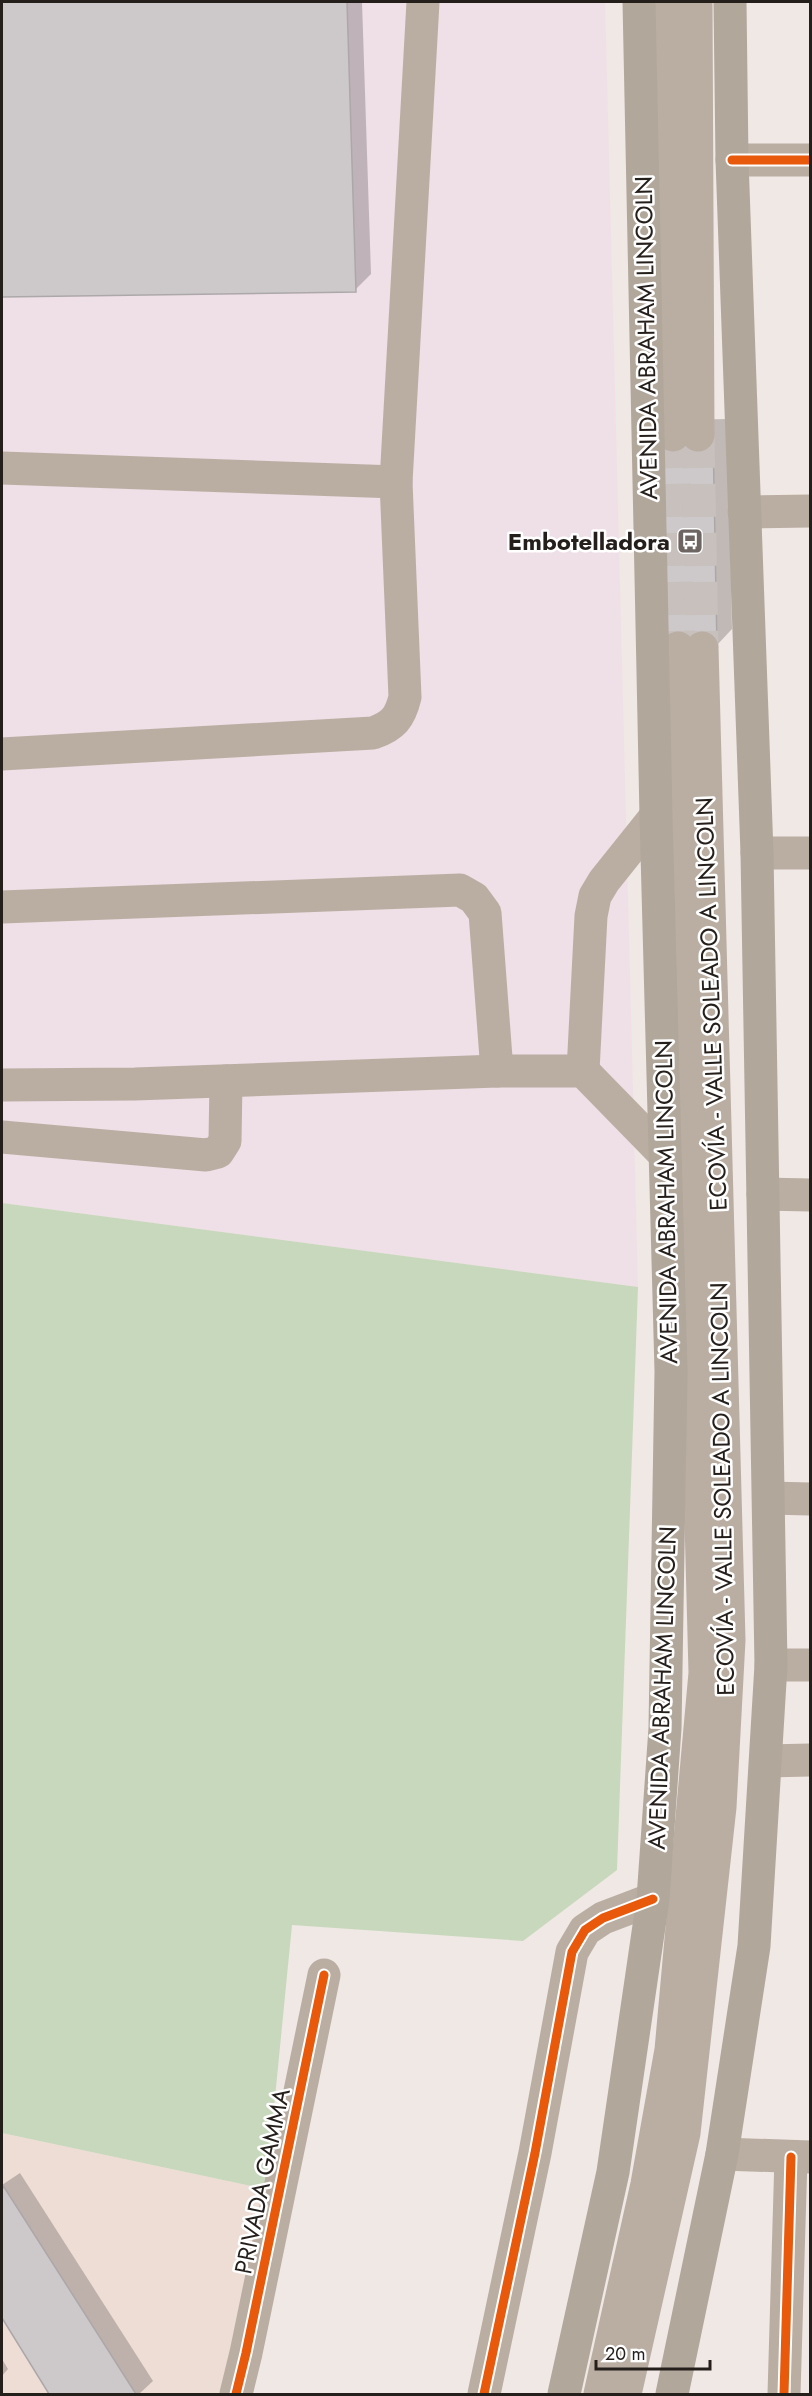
<svg xmlns="http://www.w3.org/2000/svg" width="812" height="2396" font-family="Jost,sans-serif">
  <rect width="100%" height="100%" fill="#f0e8e4"/>
  <path fill="#efdfe6" d="M2 2H605L638 1287 2 1203Z"/>
  <path fill="#eeddd5" d="M2 2133 266 2189 227 2394H2Z"/>
  <path fill="#c8d8bc" d="M2 1203 638 1287 617 1870 523 1941 292 1925 266 2189 2 2133Z"/>
  <g fill="#0003">
    <path d="M2 2H362L371 274 355 290 2 296Z"/>
    <path d="M728 419 732 629 717 645 679 420Z"/>
    <path d="M20 2173 153 2381 139 2394H51L2 2315V2185Z"/>
    <path d="M2 2359 8 2369 2 2376Z"/>
  </g>
  <g fill="#cdc9ca" stroke="#aca8a9" stroke-width="1.5">
    <path d="M2 2H347L356 292 2 297Z"/>
    <path d="M713 434 717 647 667 648 662 435Z"/>
    <path d="M4 2187 136 2394H49L2 2318V2189Z"/>
  </g>
  <g fill="none" stroke-linecap="round" stroke-linejoin="round">
    <g stroke="#c7c0bc" stroke-width="33" stroke-dasharray="33 16" stroke-linecap="butt">
      <path d="M673 435 678 648"/>
      <path d="M698 435 702 648"/>
    </g>
    <g stroke="#baaea3" stroke-width="33">
      <path d="M664 2 673 435"/>
      <path d="M696 2 698 435"/>
      <path d="M732 160H810"/>
      <path d="M2 468 396 482"/>
      <path d="M744 512 810 511"/>
      <path d="M2 754 373 733C393 726 400 718 405 697L396 482 423 2"/>
      <path d="M757 853H810"/>
      <path d="M2 907 460 890 474 898 485 913 497 1071"/>
      <path d="M583 1071 591 916 595 896 604 881 656 816"/>
      <path d="M2 1085 135 1084 497 1071H583L666 1156"/>
      <path d="M2 1137 206 1155 218 1152 225 1141 226 1081"/>
      <path d="M763 1194 810 1195"/>
      <path d="M769 1498 810 1499"/>
      <path d="M771 1665H810"/>
      <path d="M766 1761 810 1760"/>
      <path d="M722 2154 810 2157"/>
      <path d="M236 2394 246 2353 324 1975"/>
      <path d="M484 2394 535 2153 572 1952 585 1930 603 1918 653 1899"/>
      <path d="M600 2394 647 2184 671 2050 705 1673 678 648"/>
      <path d="M625 2394 684 2133 720 1807 729 1640 702 648"/>
      <path d="M784 2394 791 2157"/>
    </g>
    <g stroke="#b2a79b" stroke-width="33">
      <path d="M564 2394 613 2172 653 1899 665 1728 671 1371 656 816 639 2"/>
      <path d="M672 2394 722 2154 754 1946 771 1665 757 853 732 160 730 2"/>
    </g>
    <defs>
      <g id="cycleway">
        <path d="M732 160H810"/>
        <path d="M236 2394 246 2353 324 1975"/>
        <path d="M484 2394 535 2153 572 1952 585 1930 603 1918 653 1899"/>
        <path d="M784 2394 791 2157"/>
      </g>
    </defs>
    <use href="#cycleway" stroke="#fff" stroke-width="13"/>
    <use href="#cycleway" stroke="#e8590c" stroke-width="9"/>
  </g>
  <defs>
    <symbol id="bus-square" viewBox="-11 -11 22 22"><rect x="-9" y="-9" width="18" height="18" rx="4" fill="#6c6562" stroke="#fff"/><path d="M-5-6H5V4H4V6H2V4H-2V6H-4V4H-5ZM-3.5-4V0h7V-4ZM-3.5 1.2v1.5H-2V1.2ZM2 1.2v1.5H3.5V1.2Z" fill="#fff"/></symbol>
  </defs>
  <g fill-rule="evenodd">
    <use href="#bus-square" x="675" y="526" width="30" height="30"/>
  </g>
  <g text-anchor="middle" dominant-baseline="central" stroke-width="5" stroke-linejoin="round" paint-order="stroke">
    <g font-size="24" fill="#251f1c" stroke="#fff">
      <text transform="translate(646 338) rotate(-91)">AVENIDA ABRAHAM LINCOLN</text>
      <text transform="translate(711 1004) rotate(-92)">ECOVÍA - VALLE SOLEADO A LINCOLN</text>
      <text transform="translate(666 1202) rotate(-91)">AVENIDA ABRAHAM LINCOLN</text>
      <text transform="translate(722 1489) rotate(-91)">ECOVÍA - VALLE SOLEADO A LINCOLN</text>
      <text transform="translate(662 1688) rotate(-88)">AVENIDA ABRAHAM LINCOLN</text>
      <text transform="translate(262 2181) rotate(-78)">PRIVADA GAMMA</text>
    </g>
    <g font-size="24" font-weight="bold" fill="#251f1c" stroke="#fff" text-anchor="end">
      <text x="670" y="541">Embotelladora</text>
    </g>
  </g>
  <rect width="812" height="2396" fill="none" stroke="#251f1c" stroke-width="6"/>
  <path d="M596 2360v9h114v-9" fill="none" stroke="#251f1c" stroke-width="3"/>
  <text x="605" y="2360" font-size="18" fill="#251f1c" stroke="#ffffff" stroke-width="4.5" paint-order="stroke">20 m</text>
</svg>
